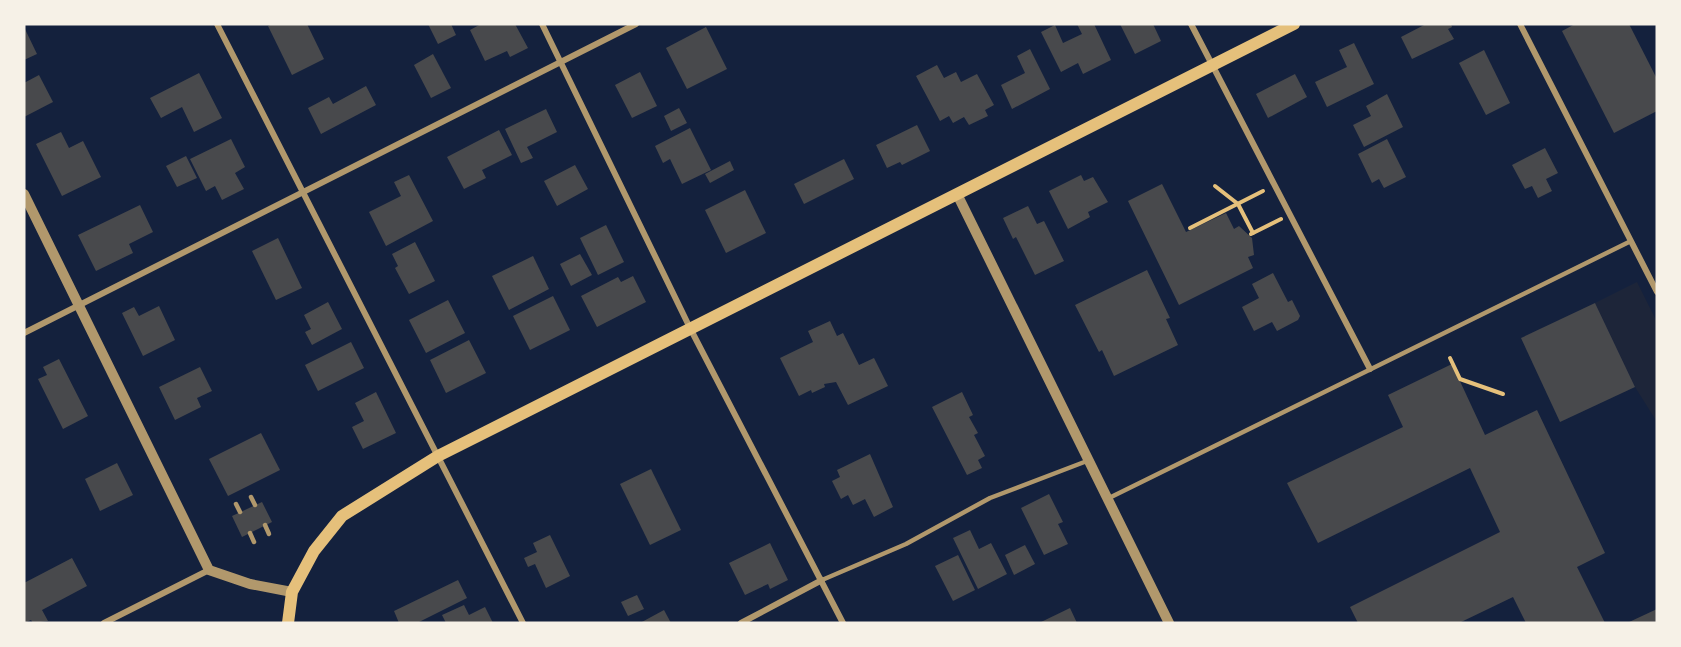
<svg xmlns="http://www.w3.org/2000/svg" width="1681" height="647" font-family="'Public Sans',sans-serif">
  <rect width="100%" height="100%" fill="#14213d"/>
  <path fill="#1d2539" d="M1637 282 1657 322V422L1635 387 1595 303Z"/>
  <g fill="#48494c">
    <path d="M272 24H307L324 59 292 75 268 26Z"/>
    <path d="M428 24H451L456 35 438 44Z"/>
    <path d="M481 24H515L528 48 510 57 507 51 485 61 470 30Z"/>
    <path d="M1077 24H1094L1111 60 1083 74 1078 63 1061 72 1041 32 1055 25 1063 43 1082 34Z"/>
    <path d="M1120 24H1153L1161 41 1135 54Z"/>
    <path d="M1426 24H1451L1452 27 1448 29 1454 39 1412 59 1401 37Z"/>
    <path d="M1575 24H1629L1657 79V111L1614 133 1562 31Z"/>
    <path d="M24 27 37 54 24 60Z"/>
    <path d="M706 27 727 69 687 89 666 48Z"/>
    <path d="M1354 43 1374 84 1327 107 1315 82 1347 67 1339 50Z"/>
    <path d="M1030 49 1050 89 1012 109 1001 85 1025 73 1017 56Z"/>
    <path d="M1484 50 1510 103 1486 115 1459 63Z"/>
    <path d="M433 54 451 88 431 98 414 65Z"/>
    <path d="M937 65 944 78 956 72 961 82 977 74 994 105 985 110 988 116 969 125 964 117 953 123 949 116 940 121 916 76Z"/>
    <path d="M640 72 657 106 632 118 615 85Z"/>
    <path d="M199 73 222 118 194 132 182 107 161 118 150 98Z"/>
    <path d="M1295 74 1307 97 1268 118 1256 94Z"/>
    <path d="M39 75 53 102 24 117V83Z"/>
    <path d="M366 86 376 105 321 134 308 108 329 97 333 104Z"/>
    <path d="M1387 94 1403 127 1364 147 1353 125 1371 116 1366 106Z"/>
    <path d="M679 108 687 123 671 131 664 116Z"/>
    <path d="M546 109 557 132 527 147 533 158 521 163 505 129Z"/>
    <path d="M917 125 930 151 902 165 900 162 887 168 876 145Z"/>
    <path d="M690 128 711 170 682 184 670 159 663 163 655 146Z"/>
    <path d="M499 130 512 155 482 170 486 178 464 189 447 157Z"/>
    <path d="M61 132 69 148 83 141 101 177 62 196 36 144Z"/>
    <path d="M231 139 245 167 235 173 244 189 222 200 215 186 206 191 190 159Z"/>
    <path d="M1387 139 1406 177 1384 188 1379 179 1372 183 1358 154Z"/>
    <path d="M1545 148 1558 173 1546 179 1552 191 1538 198 1532 186 1525 189 1512 165Z"/>
    <path d="M186 156 197 178 177 187 166 166Z"/>
    <path d="M844 159 854 179 804 204 794 184Z"/>
    <path d="M730 161 734 170 710 183 705 174Z"/>
    <path d="M575 165 588 189 557 206 544 181Z"/>
    <path d="M409 175 433 221 386 246 369 212 401 196 394 182Z"/>
    <path d="M1081 175 1084 181 1093 177 1108 202 1088 212 1090 217 1068 229 1049 191Z"/>
    <path d="M1162 184 1186 232 1226 213 1234 229 1239 226 1252 238 1254 255 1248 257 1253 268 1179 305 1128 201Z"/>
    <path d="M745 190 766 233 726 253 705 210Z"/>
    <path d="M140 205 153 232 129 244 133 253 96 271 78 235Z"/>
    <path d="M1028 206 1037 224 1044 221 1064 261 1035 275 1016 237 1013 239 1003 218Z"/>
    <path d="M606 225 624 262 598 275 580 238Z"/>
    <path d="M278 238 302 288 276 300 252 251Z"/>
    <path d="M415 242 435 281 409 294 395 268 398 266 392 254Z"/>
    <path d="M580 254 592 275 571 286 560 264Z"/>
    <path d="M533 256 549 289 509 310 492 276Z"/>
    <path d="M1147 270 1170 318 1166 319 1178 345 1114 376 1102 350 1099 352 1075 305Z"/>
    <path d="M1273 273 1288 302 1292 300 1300 316 1298 320 1277 331 1272 322 1254 331 1242 307 1259 298 1252 284Z"/>
    <path d="M633 276 646 302 597 327 581 296 618 277 621 282Z"/>
    <path d="M553 296 570 330 530 350 513 316Z"/>
    <path d="M448 300 465 333 426 353 409 320Z"/>
    <path d="M328 302 342 329 312 345 305 332 311 329 304 315Z"/>
    <path d="M1595 303 1635 387 1560 422 1521 338Z"/>
    <path d="M159 306 175 340 143 356 122 313 134 307 139 316Z"/>
    <path d="M830 321 837 336 843 333 859 365 874 358 888 386 848 405 836 382 824 384 825 387 812 393 811 390 799 396 780 358 813 342 808 331Z"/>
    <path d="M469 340 486 373 446 393 430 360Z"/>
    <path d="M351 342 364 368 318 391 305 365Z"/>
    <path d="M59 359 88 416 63 429 38 379 47 375 43 367Z"/>
    <path d="M1452 364 1485 435 1537 410 1605 553 1577 567 1605 623H1526L1513 597 1459 623H1358L1350 607 1500 532 1470 468 1318 543 1287 483 1403 427 1388 395Z"/>
    <path d="M200 367 212 391 197 398 201 407 175 420 159 387Z"/>
    <path d="M376 392 396 433 363 449 352 427 364 421 355 403Z"/>
    <path d="M962 392 973 415 969 417 978 433 974 435 985 456 978 460 982 468 967 475 932 407Z"/>
    <path d="M261 433 280 470 228 496 209 459Z"/>
    <path d="M870 454 893 507 874 517 865 499 853 505 848 495 841 499 832 481 840 477 837 470Z"/>
    <path d="M117 463 133 495 100 511 85 479Z"/>
    <path d="M651 469 681 530 650 545 620 484Z"/>
    <path d="M1049 494 1063 522 1058 524 1068 544 1044 555 1021 508Z"/>
    <path d="M262 502 272 522 242 537 232 516Z"/>
    <path d="M970 530 979 549 991 543 1007 574 978 589 953 538Z"/>
    <path d="M550 535 570 576 546 588 535 564 528 567 524 558 537 552 533 543Z"/>
    <path d="M770 543 788 580 770 589 768 584 745 595 729 563Z"/>
    <path d="M1025 545 1035 564 1014 575 1005 555Z"/>
    <path d="M958 555 975 590 953 601 935 566Z"/>
    <path d="M72 558 87 586 42 610 48 621 33 623 31 620 24 623V583Z"/>
    <path d="M458 580 467 598 417 623H399L394 611Z"/>
    <path d="M637 595 644 609 628 616 621 602Z"/>
    <path d="M464 605 469 615 485 607 493 623H446L442 615Z"/>
    <path d="M1070 608 1077 623H1039Z"/>
    <path d="M1657 609V623H1627Z"/>
    <path d="M664 610 671 623H640Z"/>
  </g>
  <g fill="none" stroke-linecap="round" stroke-linejoin="round">
    <g stroke="#e5c07b" stroke-width="4">
      <path d="M1215 186 1238 204 1253 233"/>
      <path d="M1190 228 1263 191"/>
      <path d="M1251 234 1281 219"/>
      <path d="M1450 358 1460 379 1503 394"/>
    </g>
    <g stroke="#b1986c" stroke-width="4.5">
      <path d="M251 497 255 505"/>
      <path d="M1107 499 1631 241"/>
      <path d="M236 504 240 512"/>
      <path d="M265 525 269 534"/>
      <path d="M250 533 254 542"/>
      <path d="M822 580 906 544 990 498 1087 461"/>
    </g>
    <g stroke="#b1986c" stroke-width="6">
      <path d="M217 24 523 623"/>
      <path d="M542 24 690 328 843 623"/>
      <path d="M1191 24 1370 369"/>
      <path d="M1520 24 1657 292"/>
      <path d="M24 333 636 24"/>
      <path d="M104 623 209 570"/>
      <path d="M741 623 822 580"/>
    </g>
    <g stroke="#b1986c" stroke-width="10">
      <path d="M24 194 209 570 250 584 292 592"/>
      <path d="M957 194 1169 623"/>
    </g>
    <path stroke="#e5c07b" stroke-width="12" d="M288 623 292 592 314 551 342 516 438 456 1294 24"/>
  </g>
  <rect width="1681" height="647" fill="none" stroke="#f6f1e7" stroke-width="51"/>
</svg>
